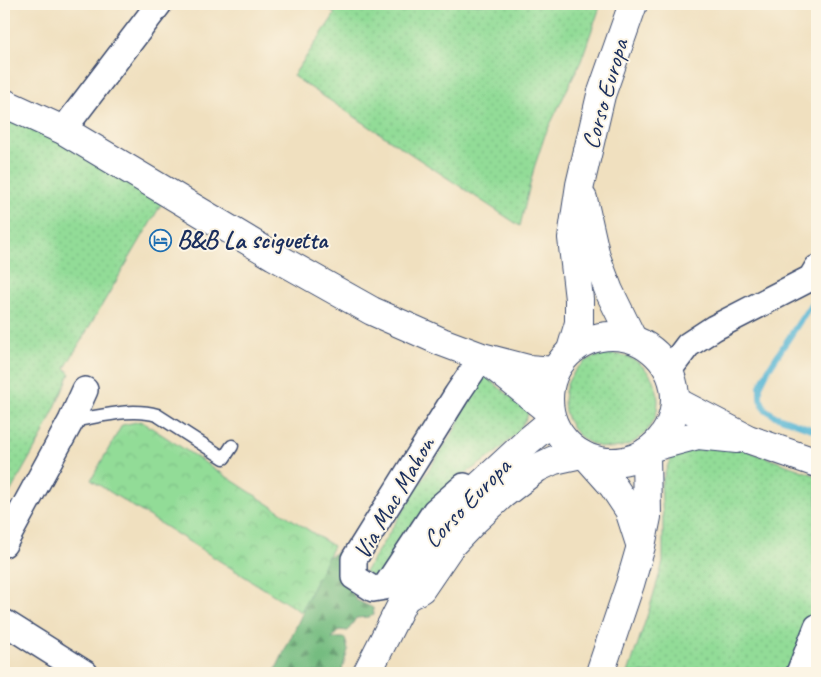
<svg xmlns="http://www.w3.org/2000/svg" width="821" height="677" font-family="Caveat,sans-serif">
  <defs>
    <pattern id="grass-dots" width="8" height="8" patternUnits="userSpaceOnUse" patternTransform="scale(1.25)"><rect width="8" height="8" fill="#92dc97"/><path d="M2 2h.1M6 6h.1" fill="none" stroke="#7dbd85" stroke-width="1.8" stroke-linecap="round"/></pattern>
    <pattern id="forest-firs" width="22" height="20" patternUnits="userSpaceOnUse" patternTransform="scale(1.25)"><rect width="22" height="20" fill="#75bc80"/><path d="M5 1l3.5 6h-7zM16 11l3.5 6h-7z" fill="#5f996c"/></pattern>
    <pattern id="park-crowns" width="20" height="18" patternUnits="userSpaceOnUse" patternTransform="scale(1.25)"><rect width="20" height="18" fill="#92dc97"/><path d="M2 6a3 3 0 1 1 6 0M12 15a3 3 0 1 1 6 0" fill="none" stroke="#7dbd85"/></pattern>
  </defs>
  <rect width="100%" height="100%" fill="#fcf5e5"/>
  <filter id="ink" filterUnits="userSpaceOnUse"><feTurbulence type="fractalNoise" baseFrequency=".02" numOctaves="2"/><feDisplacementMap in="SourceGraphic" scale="10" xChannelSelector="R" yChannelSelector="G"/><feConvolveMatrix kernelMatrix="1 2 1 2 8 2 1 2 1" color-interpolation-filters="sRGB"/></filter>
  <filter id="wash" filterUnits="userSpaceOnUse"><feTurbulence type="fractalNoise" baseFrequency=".0096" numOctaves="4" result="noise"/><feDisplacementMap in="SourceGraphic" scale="20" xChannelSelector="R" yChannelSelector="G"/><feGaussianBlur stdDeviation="1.12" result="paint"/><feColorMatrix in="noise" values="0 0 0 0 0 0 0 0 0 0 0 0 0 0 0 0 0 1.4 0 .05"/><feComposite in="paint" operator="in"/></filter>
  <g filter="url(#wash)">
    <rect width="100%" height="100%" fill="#f0e0bf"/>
    <g fill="url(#grass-dots)" stroke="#56867a">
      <path d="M320 4H601L581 61 545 135 534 168 520 226 293 76 335 14Z"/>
      <path d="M4 115 75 148 162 203 65 368 70 374 43 434 4 503Z"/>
      <circle cx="611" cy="401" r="47"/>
      <path d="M484 375 528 411 527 417 518 432 495 454 458 478 379 580 365 572 417 488 456 428 465 403Z"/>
      <path d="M723 442 817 476V606L790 673H628L649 610 663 562V520L661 484 669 462 678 451Z"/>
    </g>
    <path fill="url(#forest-firs)" stroke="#48766f" d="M337 552 345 553 347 581 356 600 373 608 374 614 368 617 356 618 348 631 339 630 332 638H345L348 650 341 673H320L315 672 313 673H274L303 612 299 593 326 558Z"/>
    <path fill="url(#park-crowns)" stroke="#56867a" d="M141 421 333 546 301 612 91 480 122 425Z"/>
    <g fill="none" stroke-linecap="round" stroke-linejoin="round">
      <path stroke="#55b5d4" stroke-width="6" d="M817 295 768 370 760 386V398L765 409 775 416 817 431"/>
    </g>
  </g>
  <g filter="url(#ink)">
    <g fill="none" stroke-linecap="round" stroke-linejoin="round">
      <defs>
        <path id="lane" d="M71 421C99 417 130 407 157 415L224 458 232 446"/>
        <g id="street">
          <path d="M63 130 159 4"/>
          <path d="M669 370 688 345 714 328 811 278 817 268"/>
          <path d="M464 486 435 511 385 587 373 589 354 577V559L457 394 482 357"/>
          <path d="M4 544 71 421 85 390"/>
          <path d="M4 622 85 673"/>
          <path d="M799 673 817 627"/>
        </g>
        <g id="secondary">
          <path d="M4 103 63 130 274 256 372 311 442 342 482 357 528 369 555 371"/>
          <path d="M491 364 549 411"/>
          <path d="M588 458 613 486 629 510 640 544"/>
          <path d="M600 673 630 584 641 546 647 517 646 452"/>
        </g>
        <g id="primary">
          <path d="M583 199 596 257 609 291 632 338"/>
          <circle cx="612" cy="399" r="63"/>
          <path d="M571 350 579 323V299L572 238 580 185 601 95 633 4"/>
          <path d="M675 401 748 439 817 463"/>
          <path d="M653 447 698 435 737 439"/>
          <path d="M405 598 421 589 451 545 474 521 502 495 537 468 554 460 581 454"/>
          <path d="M367 673 405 598V583L414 562 426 542 460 504 528 441 552 421"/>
        </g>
      </defs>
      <use href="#lane" stroke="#3b4a6d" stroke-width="15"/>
      <use href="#street" stroke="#3b4a6d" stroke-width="28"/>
      <use href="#secondary" stroke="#3b4a6d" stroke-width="30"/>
      <use href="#primary" stroke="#3b4a6d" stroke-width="30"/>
      <use href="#lane" stroke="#fff" stroke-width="12"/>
      <use href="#street" stroke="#fff" stroke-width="25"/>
      <use href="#secondary" stroke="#fff" stroke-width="28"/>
      <use href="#primary" stroke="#fff" stroke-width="28"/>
    </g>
  </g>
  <defs>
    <symbol id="hotel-ring" viewBox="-11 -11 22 22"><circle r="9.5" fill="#fcf5e5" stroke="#1f6fb2" stroke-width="1.5"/><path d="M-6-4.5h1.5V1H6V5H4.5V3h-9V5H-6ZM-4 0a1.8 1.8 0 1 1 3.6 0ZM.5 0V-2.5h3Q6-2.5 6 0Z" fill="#1f6fb2"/></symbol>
  </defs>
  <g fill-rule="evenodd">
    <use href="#hotel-ring" x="148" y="228" width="25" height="25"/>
  </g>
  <g text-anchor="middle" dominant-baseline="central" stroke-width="4" stroke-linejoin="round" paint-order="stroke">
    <g font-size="25" fill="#1b2f5e" stroke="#fcf5e5">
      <text transform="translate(605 94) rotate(-74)">Corso Europa</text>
      <text transform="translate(394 498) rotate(-60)">Via Mac Mahon</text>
      <text transform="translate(467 503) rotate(-46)">Corso Europa</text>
    </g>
    <g font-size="25" font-weight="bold" fill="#1b2f5e" stroke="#fcf5e5" text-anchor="start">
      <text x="177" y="240">B&amp;B La sciguetta</text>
    </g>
  </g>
  <rect width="821" height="677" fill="none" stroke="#fcf5e5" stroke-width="20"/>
</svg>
